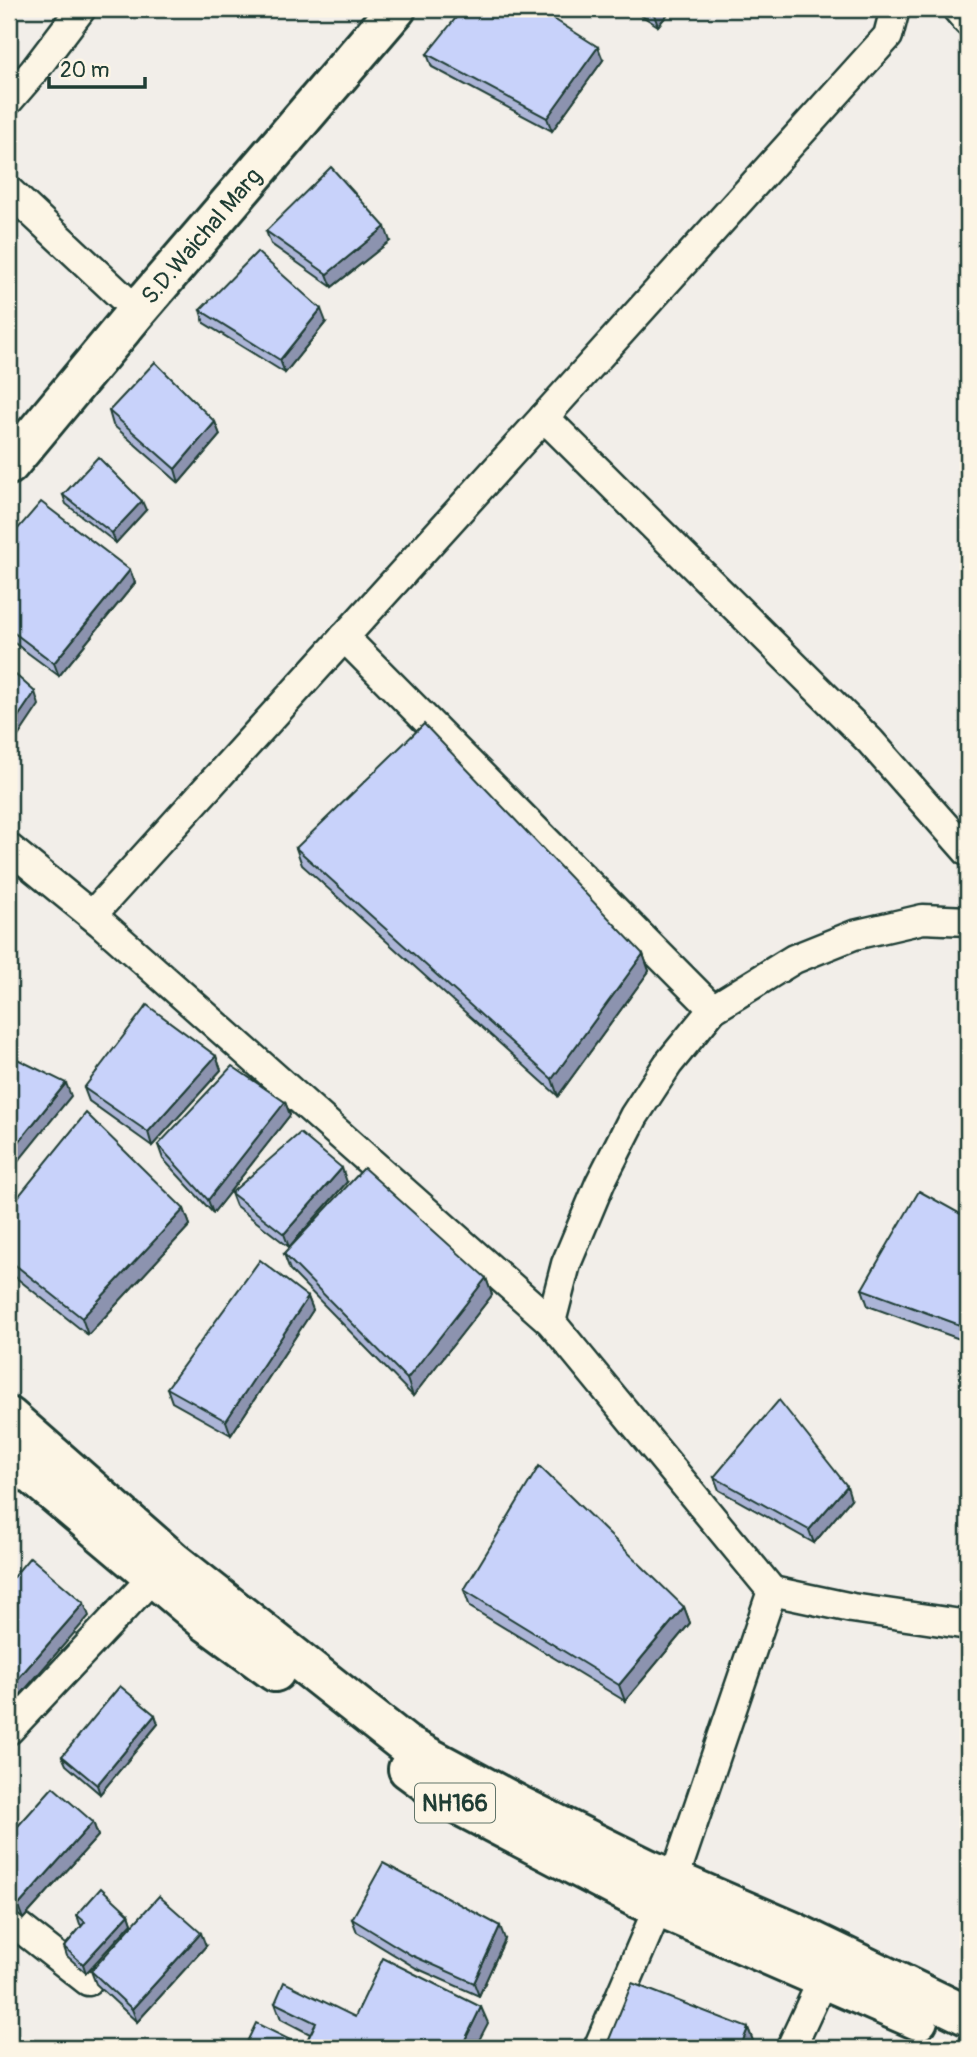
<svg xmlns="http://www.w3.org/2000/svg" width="977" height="2057" font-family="Pangolin,sans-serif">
  <rect width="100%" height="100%" fill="#f2eee9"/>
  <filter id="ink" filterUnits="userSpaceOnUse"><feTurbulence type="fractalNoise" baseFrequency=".0143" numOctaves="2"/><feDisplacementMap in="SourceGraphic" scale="14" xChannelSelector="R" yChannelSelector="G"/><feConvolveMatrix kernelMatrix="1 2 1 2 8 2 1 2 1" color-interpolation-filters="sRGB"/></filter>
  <g filter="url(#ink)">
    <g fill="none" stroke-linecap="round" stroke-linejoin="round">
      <defs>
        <g id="street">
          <path d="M895 9 888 36 544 417 870 741 968 852"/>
          <path d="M957 9 968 22"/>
          <path d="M9 100 34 71 81 9"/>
          <path d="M9 191 137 311"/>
          <path d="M344 637 713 1009"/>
          <path d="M9 848 101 923 551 1322 772 1591 674 1879 658 1908 598 2048"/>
          <path d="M92 915 544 417"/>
          <path d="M551 1322 566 1264 600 1183 634 1116 668 1064 713 1009 794 959 854 935 923 919 968 921"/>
          <path d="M772 1591 852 1608 968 1625"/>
          <path d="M9 1730 153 1577"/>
          <path d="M9 1919 88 1981"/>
          <path d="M791 2048 823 1979"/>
        </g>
        <g id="secondary">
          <path id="s1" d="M9 465 137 311 396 9"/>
        </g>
        <g id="highway">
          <path d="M9 1417 174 1562 406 1745 520 1806 648 1869 794 1932 968 2016"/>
          <path d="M9 1455 208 1623 275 1672"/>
          <path d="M408 1769 453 1802 637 1898 918 2020"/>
        </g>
      </defs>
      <use href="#street" stroke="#1f3d34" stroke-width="33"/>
      <use href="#secondary" stroke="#1f3d34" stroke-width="44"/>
      <use href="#highway" stroke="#1f3d34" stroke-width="44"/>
      <use href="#street" stroke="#fcf5e5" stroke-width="28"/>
      <use href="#secondary" stroke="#fcf5e5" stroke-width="38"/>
      <use href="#highway" stroke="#fcf5e5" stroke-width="38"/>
    </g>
    <g fill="#acb5d7" stroke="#1f3d34" stroke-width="2">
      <path d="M631 9H672L658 26Z"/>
      <path d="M427 54 603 60 552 131 432 67Z"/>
      <path d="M266 231 390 241 332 287 271 244Z"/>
      <path d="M200 310 326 322 285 373 204 323Z"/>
      <path d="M109 411 215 422 220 435 179 483 113 425Z"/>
      <path d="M63 495 146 510 116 543 66 504Z"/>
      <path d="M9 539 130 570 135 583 59 676 9 639Z"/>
      <path d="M296 848 643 954 649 971 558 1096 302 865Z"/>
      <path d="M216 1056 221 1070 152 1146 89 1101 84 1088Z"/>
      <path d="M285 1102 290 1115 213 1213 163 1159 158 1145Z"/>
      <path d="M347 1182 289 1247 236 1206 231 1193Z"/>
      <path d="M9 1208 184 1209 190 1225 88 1335 9 1272Z"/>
      <path d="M968 1218V1342L868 1306 862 1289Z"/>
      <path d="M284 1254 486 1278 492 1295 413 1396 290 1270Z"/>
      <path d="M308 1297 313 1310 231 1435 172 1402 167 1388Z"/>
      <path d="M714 1477 851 1499 814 1543 719 1490Z"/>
      <path d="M464 1590 684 1607 690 1623 625 1701 470 1607Z"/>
      <path d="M155 1715 158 1724 100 1794 66 1765 62 1756Z"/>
      <path d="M93 1822 98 1836 23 1919 9 1907V1836Z"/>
      <path d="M129 1914 132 1923 86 1973 67 1956 64 1947 82 1926 80 1924 77 1915Z"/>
      <path d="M352 1919 505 1939 479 1996 416 1968 357 1932Z"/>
      <path d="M206 1946 137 2022 96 1984 91 1971Z"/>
      <path d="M275 2003 355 2017 488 2023 304 2047 310 2034 281 2019Z"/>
      <path d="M748 2028 753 2041 750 2048H611L608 2042Z"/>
    </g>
    <g fill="#8c93af" stroke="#1f3d34" stroke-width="2">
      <path d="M652 9H672L658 26Z"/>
      <path d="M598 47 603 60 552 131 547 118Z"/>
      <path d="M385 227 390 241 332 287 327 274Z"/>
      <path d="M321 309 326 322 285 373 280 360Z"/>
      <path d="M215 422 220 435 179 483 175 469Z"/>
      <path d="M142 501 146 510 116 543 112 533Z"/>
      <path d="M130 570 135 583 59 676 54 663Z"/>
      <path d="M35 692 39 705 9 750V730Z"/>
      <path d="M643 954 649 971 558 1096 552 1079Z"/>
      <path d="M216 1056 221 1070 152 1146 148 1132Z"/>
      <path d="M66 1083 71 1096 9 1173V1154Z"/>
      <path d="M285 1102 290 1115 213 1213 208 1200Z"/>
      <path d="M342 1168 347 1182 289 1247 284 1234Z"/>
      <path d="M184 1209 190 1225 88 1335 82 1318Z"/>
      <path d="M486 1278 492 1295 413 1396 407 1379Z"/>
      <path d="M308 1297 313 1310 231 1435 226 1421Z"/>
      <path d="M847 1486 851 1499 814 1543 809 1530Z"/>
      <path d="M84 1603 89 1616 9 1708V1689Z"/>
      <path d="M684 1607 690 1623 625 1701 619 1685Z"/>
      <path d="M155 1715 158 1724 100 1794 97 1785Z"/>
      <path d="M93 1822 98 1836 23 1919 18 1906Z"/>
      <path d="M129 1914 132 1923 86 1973 83 1964Z"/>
      <path d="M500 1926 505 1939 479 1996 474 1983Z"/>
      <path d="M201 1933 206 1946 137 2022 132 2009Z"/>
      <path d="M481 2007 488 2023 475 2048H461Z"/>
      <path d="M748 2028 753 2041 750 2048H740Z"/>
    </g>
    <g fill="#c8d2fa" stroke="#1f3d34" stroke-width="2">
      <path d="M463 9H538L598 47 547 118 427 54Z"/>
      <path d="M331 167 385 227 327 274 266 231Z"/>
      <path d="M257 252 321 309 280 360 200 310Z"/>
      <path d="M155 362 215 422 175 469 109 411Z"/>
      <path d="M98 457 142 501 112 533 63 495Z"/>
      <path d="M41 502 130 570 54 663 9 629V539Z"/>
      <path d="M9 669 35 692 9 730Z"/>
      <path d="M424 724 643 954 552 1079 296 848Z"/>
      <path d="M147 1005 216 1056 148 1132 84 1088Z"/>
      <path d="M9 1055 66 1083 9 1154Z"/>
      <path d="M232 1066 285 1102 208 1200 158 1145Z"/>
      <path d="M86 1113 184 1209 82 1318 9 1260V1208Z"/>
      <path d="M300 1133 342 1168 284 1234 231 1193Z"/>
      <path d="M364 1168 486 1278 407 1379 284 1254Z"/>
      <path d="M919 1191 968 1218V1328L862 1289Z"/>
      <path d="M260 1260 308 1297 226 1421 167 1388Z"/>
      <path d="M779 1400 847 1486 809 1530 714 1477Z"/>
      <path d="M539 1466 684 1607 619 1685 464 1590Z"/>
      <path d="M30 1557 84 1603 9 1689V1582Z"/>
      <path d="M120 1686 155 1715 97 1785 62 1756Z"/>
      <path d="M53 1787 93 1822 18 1906 9 1898V1836Z"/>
      <path d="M383 1863 500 1926 474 1983 411 1955 352 1919Z"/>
      <path d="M101 1888 129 1914 83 1964 64 1947 85 1922 77 1915Z"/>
      <path d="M159 1896 201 1933 132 2009 91 1971Z"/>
      <path d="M383 1958 481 2007 461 2048H244L256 2023 304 2047 316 2023 275 2003 284 1982 355 2017Z"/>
      <path d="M632 1983 748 2028 740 2048H624L608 2042Z"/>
    </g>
  </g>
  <g text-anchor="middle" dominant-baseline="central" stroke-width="7" stroke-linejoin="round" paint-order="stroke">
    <rect fill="#fcf5e5" stroke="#617469" stroke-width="2" x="415" y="1783.5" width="80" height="39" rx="5"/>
    <g font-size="23" font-weight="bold" fill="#1f3d34">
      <text x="455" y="1803">NH166</text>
    </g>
    <g font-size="24" fill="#1f3d34" stroke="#fcf5e5">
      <text stroke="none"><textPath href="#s1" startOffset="299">S.D.Waichal Marg</textPath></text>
    </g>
  </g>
  <rect width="977" height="2057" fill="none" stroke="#fcf5e5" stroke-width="35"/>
  <rect x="18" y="18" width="942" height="2022" fill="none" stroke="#1f3d34" stroke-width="2.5" filter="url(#ink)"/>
  <path d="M49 77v10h96v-10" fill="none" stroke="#1f3d34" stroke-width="3.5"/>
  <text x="60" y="77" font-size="21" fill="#1f3d34" stroke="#fcf5e5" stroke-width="5" paint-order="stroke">20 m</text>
</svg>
